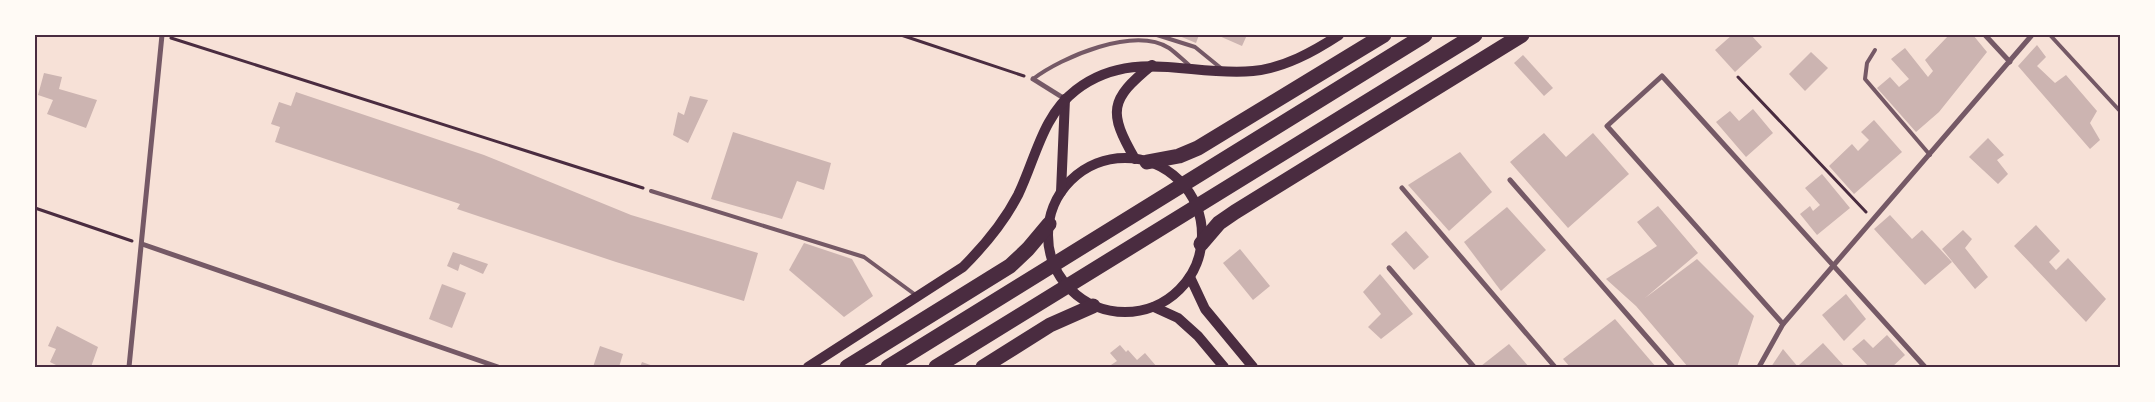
<svg xmlns="http://www.w3.org/2000/svg" width="2155" height="402" font-family="Karla,sans-serif">
  <rect width="100%" height="100%" fill="#f7e1d7"/>
  <g fill="#ccb4b1">
    <path d="M1177 35H1199L1196 43Z"/>
    <path d="M1217 35H1247L1242 46Z"/>
    <path d="M1732 35H1751L1762 47 1735 72 1715 50Z"/>
    <path d="M1949 35H1973L1987 52 1939 112 1916 132 1877 88 1890 77 1899 87 1909 79 1891 59 1905 48 1928 77 1933 71 1925 60Z"/>
    <path d="M2037 45 2046 57 2037 66 2055 83 2066 75 2097 111 2090 123 2100 140 2090 149 2018 66Z"/>
    <path d="M1811 52 1828 68 1805 91 1789 74Z"/>
    <path d="M1523 55 1553 88 1544 96 1514 63Z"/>
    <path d="M44 73 62 77 59 89 97 100 86 128 47 114 53 100 38 95Z"/>
    <path d="M296 92 484 155 631 215 758 253 744 301 616 262 457 209 460 204 275 142 280 127 271 124 279 102 291 106Z"/>
    <path d="M690 96 708 100 688 143 673 135 678 112 684 115Z"/>
    <path d="M1753 109 1773 133 1746 157 1716 122 1730 111 1739 121Z"/>
    <path d="M1874 120 1902 152 1854 194 1829 166 1852 144 1858 151 1869 140 1861 132Z"/>
    <path d="M733 132 831 163 824 190 797 181 782 219 711 199Z"/>
    <path d="M1544 133 1566 157 1593 133 1629 174 1568 228 1510 162Z"/>
    <path d="M1988 138 2004 155 1997 160 2008 174 1998 184 1969 157Z"/>
    <path d="M1460 152 1492 192 1449 231 1408 185Z"/>
    <path d="M1822 174 1850 208 1817 235 1800 214 1810 206 1813 211 1820 205 1805 188Z"/>
    <path d="M1658 206 1698 253 1645 298 1697 259 1754 316 1737 367H1688L1636 306 1606 279 1657 246 1637 222Z"/>
    <path d="M1507 207 1546 250 1501 291 1464 242Z"/>
    <path d="M1890 215 1912 239 1922 230 1952 262 1925 285 1874 229Z"/>
    <path d="M2036 225 2060 251 2049 262 2056 270 2068 258 2106 299 2086 322 2014 246Z"/>
    <path d="M1963 230 1972 239 1965 248 1988 277 1975 289 1942 249Z"/>
    <path d="M1406 231 1429 257 1414 270 1391 244Z"/>
    <path d="M804 243 852 259 873 296 844 317 789 270Z"/>
    <path d="M1240 249 1270 286 1253 300 1223 263Z"/>
    <path d="M453 252 488 264 483 274 460 264 458 271 447 266Z"/>
    <path d="M1380 274 1413 314 1381 339 1368 327 1381 314 1363 292Z"/>
    <path d="M442 284 466 293 452 328 429 319Z"/>
    <path d="M1846 294 1866 319 1844 341 1822 315Z"/>
    <path d="M1615 319 1656 367H1570L1563 359Z"/>
    <path d="M57 326 98 347 91 367H60L50 362 56 349 48 346Z"/>
    <path d="M1887 335 1905 355 1892 367H1869L1852 349 1864 339 1873 348Z"/>
    <path d="M1823 343 1845 367H1801L1799 365Z"/>
    <path d="M1509 344 1529 367 1481 366Z"/>
    <path d="M1120 345 1126 352 1128 350 1137 360 1145 353 1157 367H1113L1111 365 1117 361 1110 353Z"/>
    <path d="M600 346 623 354 619 367H593Z"/>
    <path d="M1783 349 1798 367H1771Z"/>
    <path d="M642 362 656 367H640Z"/>
  </g>
  <g fill="none" stroke-linecap="round" stroke-linejoin="round">
    <g stroke="#4a2c40" stroke-width="3">
      <path d="M901 35 1024 76"/>
      <path d="M171 38 643 188"/>
      <path d="M1738 77 1866 212"/>
      <path d="M35 208 132 241"/>
    </g>
    <g stroke="#755966" stroke-width="4">
      <path d="M1157 35 1195 47 1222 69"/>
      <path d="M2050 35 2119 110"/>
      <path d="M1875 50 1867 63 1865 79 1930 155"/>
      <path d="M1033 79C1062 57 1134 26 1169 48 1176 53 1183 60 1189 65"/>
      <path d="M651 191 864 257 917 296"/>
    </g>
    <g stroke="#755966" stroke-width="5">
      <path d="M1985 35 2010 62"/>
      <path d="M1033 79 1065 99"/>
      <path d="M1510 180 1673 367"/>
      <path d="M1402 188 1555 367"/>
      <path d="M142 244 498 367"/>
      <path d="M1389 268 1474 367"/>
      <path d="M1783 324 1607 126 1662 76 1925 367"/>
      <path d="M129 367 162 35"/>
      <path d="M1759 367 1783 324 2032 35"/>
    </g>
    <g stroke="#4a2c40" stroke-width="10">
      <circle cx="1125" cy="235" r="77"/>
      <path d="M1135 159C1108 112 1109 100 1152 65"/>
      <path d="M1061 192 1065 99"/>
      <path d="M1190 277 1205 309 1253 367"/>
      <path d="M1154 307 1178 318 1198 336 1224 367"/>
      <path d="M808 367 963 267C985 245 1004 222 1018 195 1036 158 1042 116 1076 90 1132 47 1190 77 1253 71 1284 68 1313 52 1339 35"/>
    </g>
    <g stroke="#4a2c40" stroke-width="15">
      <path d="M1147 162 1179 156 1198 148 1384 35"/>
      <path d="M1201 244 1219 223 1235 212 1522 35"/>
      <path d="M847 367 1010 266 1028 249 1049 224"/>
      <path d="M888 367 1425 35"/>
      <path d="M936 367 1475 35"/>
      <path d="M983 367 1050 325 1093 306"/>
    </g>
  </g>
  <rect width="2155" height="402" fill="none" stroke="#fffaf5" stroke-width="72"/>
  <rect x="36" y="36" width="2083" height="330" fill="none" stroke="#4a2c40" stroke-width="2"/>
</svg>
